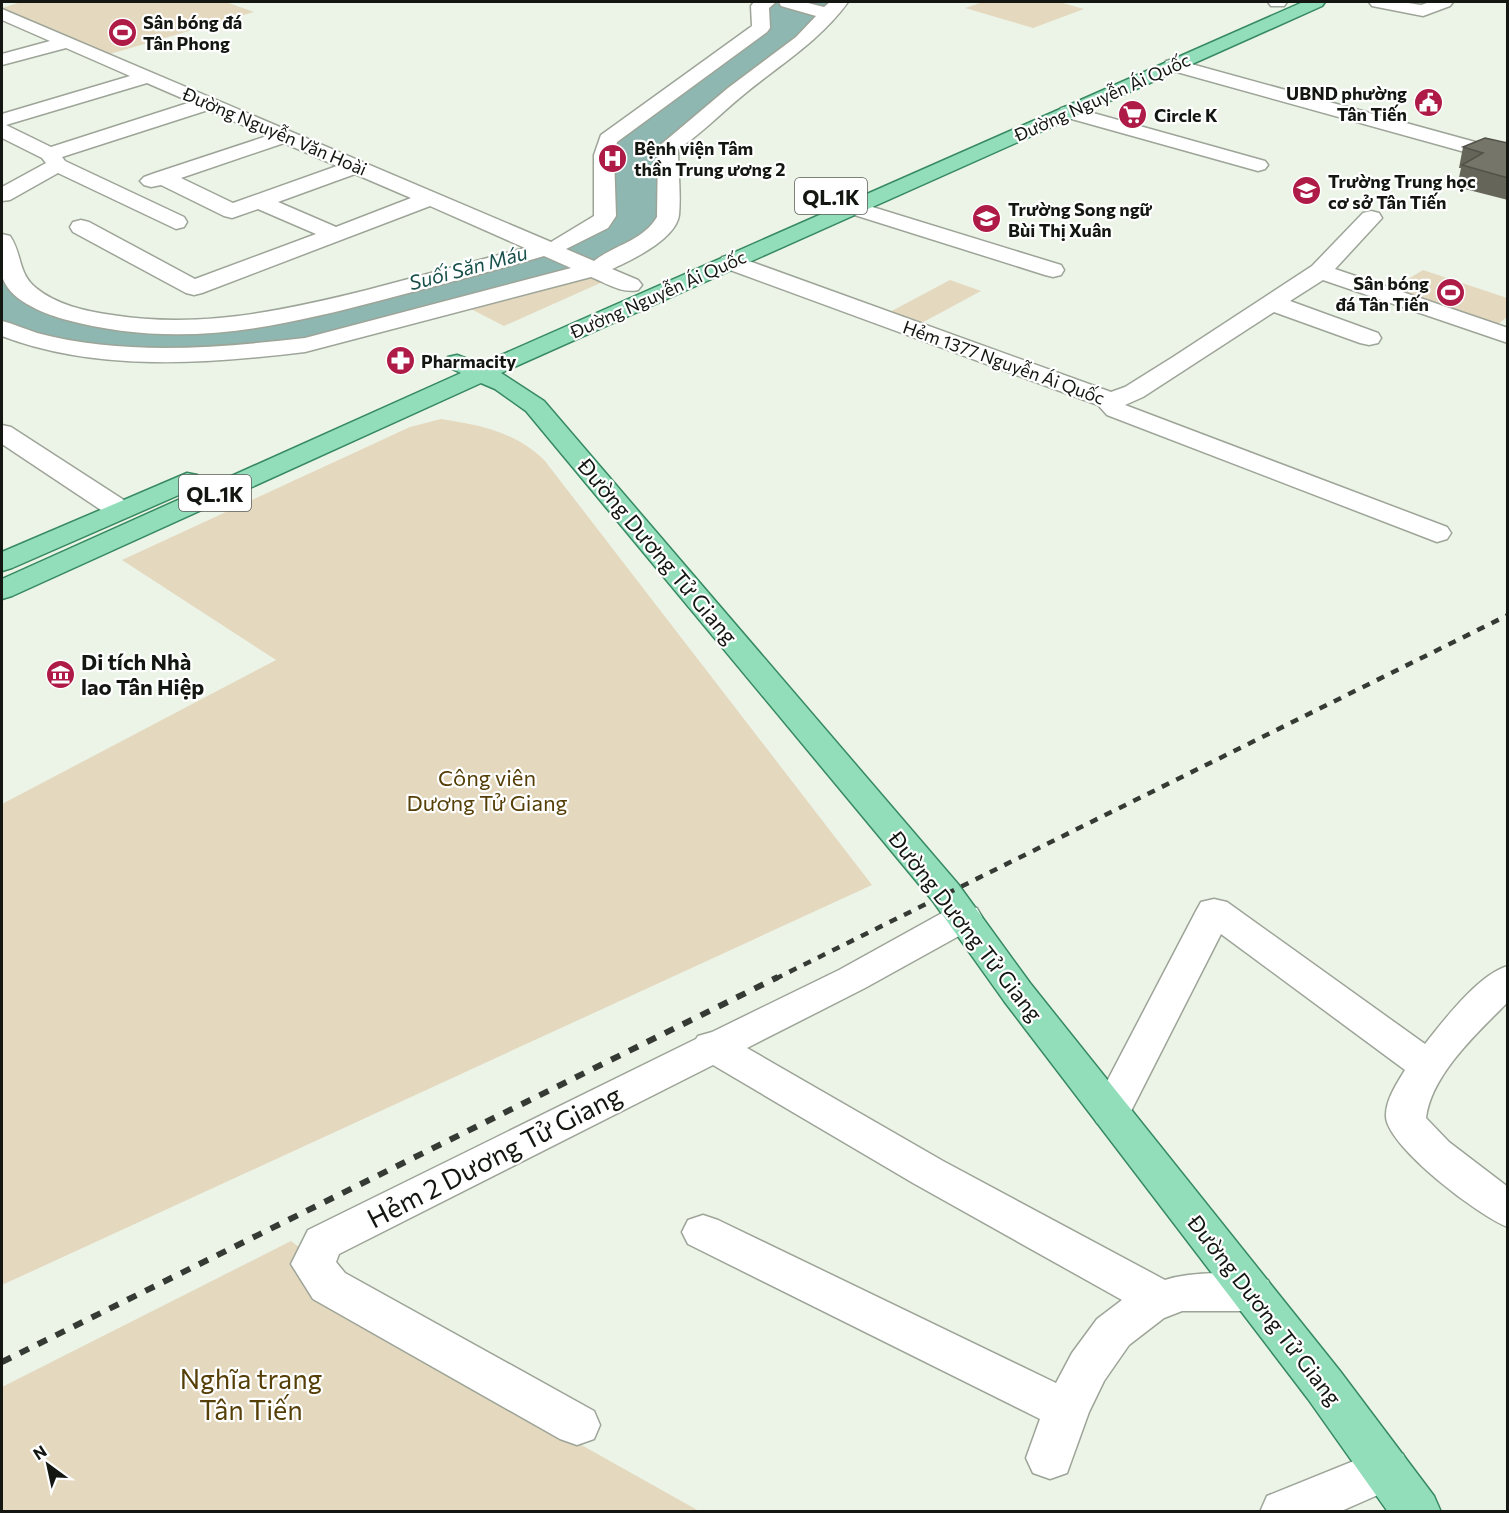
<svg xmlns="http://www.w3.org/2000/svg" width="1509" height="1513" font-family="Commissioner,sans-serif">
  <rect width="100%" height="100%" fill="#ecf4e7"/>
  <g fill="#e4d8bf">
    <path d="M21 2H226L254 12 110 54 2 8Z"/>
    <path d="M983 2H1059L1084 9 1033 28 965 8Z"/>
    <path d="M1423 270 1507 298V317L1498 324 1393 288Z"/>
    <path d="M592 273 607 280 504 326 467 307Z"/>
    <path d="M950 280 981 291 916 326 886 314Z"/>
    <path d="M441 419C480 425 516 432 545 461L872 885 2 1285V804L276 660 122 560 410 427Z"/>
    <path d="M291 1241 304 1251 316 1296 699 1511 2 1512V1387Z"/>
  </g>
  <path fill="#8fb7b1" d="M772 2H833L799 36 684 132 662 178 657 226 600 261 303 341 182 352 63 341 2 321V265L26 300 170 331 393 294 607 224 613 139 766 29V6Z"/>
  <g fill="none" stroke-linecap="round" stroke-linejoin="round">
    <defs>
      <g id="minor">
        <path d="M754 2H776L769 8 770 28 767 32 617 142 614 155 616 216 608 228 566 249 594 261C614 245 643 241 657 217L658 147 728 88 796 37 816 16 781 6 779 2H804L824 7 830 2H848C820 41 778 66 742 96 720 114 701 134 678 149 678 170 681 194 679 215 676 239 632 260 612 269L638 280 642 285 638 290C622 294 606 283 591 277L305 352C206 364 96 372 2 336V321C14 324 25 329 37 333 123 356 217 348 305 338L571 268 544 256C490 272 436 286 382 300 271 329 176 350 63 319 42 313 7 299 2 275 0 263 2 247 2 234L10 236C22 253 18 274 36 288 57 305 85 311 112 315 200 329 282 311 367 290 420 276 472 262 525 248L430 206 202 293 194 295 186 293 73 232 70 227 73 222 81 220 89 222 195 279 316 234 258 209 232 218 224 216 161 185 151 187 144 185 140 181 144 177 155 173 267 136 208 110 62 157 65 161 184 217 187 222 184 227 176 229 58 173 10 200 2 201V187L46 163 42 158 2 138V114L130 76 66 48 2 65V54L50 41 2 20V9L551 242 594 216V155L601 135 752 26 751 6ZM147 83 191 102 51 147 6 125ZM284 143 337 166 233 203 181 178ZM355 174 411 198 336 227 278 202Z"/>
        <path d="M1268 2H1287L1284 6H1271Z"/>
        <path d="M1369 2H1402L1421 5 1430 2H1453L1450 6 1423 16 1372 6Z"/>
        <path d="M1173 59 1508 151V164L1166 69 1164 65 1166 61Z"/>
        <path d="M1068 106 1265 161 1268 165 1265 169 1258 171 1061 116 1058 112 1061 108Z"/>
        <path d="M853 201 1061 265 1064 270 1061 275 1053 277 1045 275 845 212 842 207 845 202Z"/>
        <path d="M1371 211 1379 213 1382 218 1335 269 1508 328V343L1323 280 1290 301 1378 333 1381 338 1378 343 1369 345 1360 343 1274 312 1143 397 1125 405 1447 527 1451 533 1447 539 1437 542 1107 415 1098 405 722 267 719 262 722 257 730 255 738 257 1111 392 1125 387 1173 357 1312 266 1363 213Z"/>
        <path d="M2 425 11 427 130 504 134 510 130 516 120 518 110 516 2 444Z"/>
        <path d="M1214 899 1227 902 1425 1044C1444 1020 1479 974 1508 966V1002C1478 1032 1431 1075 1426 1118L1449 1142 1508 1187V1227C1480 1217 1388 1147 1386 1117 1385 1101 1397 1083 1405 1070L1221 934 1125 1123 1111 1127 1097 1123 1091 1112 1196 911 1201 902Z"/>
        <path d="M964 905 977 908 982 917 977 926 865 988 747 1048 943 1161 1165 1280C1192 1271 1241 1271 1268 1280L1274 1293 1268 1306 1252 1311H1182L1164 1318 1129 1345 1104 1381 1089 1412 1067 1473 1050 1479 1033 1473 1026 1458 1040 1419 688 1244 682 1232 688 1220 703 1215 718 1220 1056 1383 1072 1353 1097 1319 1122 1300 913 1183 713 1065 339 1254 336 1262 345 1273 594 1411 600 1425 594 1439 577 1445 560 1439 313 1299 291 1264 308 1230 696 1039 698 1036 712 1032 839 970 951 908Z"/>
        <path d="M1386 1448 1403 1454 1410 1469 1403 1484 1339 1512H1260L1267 1496Z"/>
      </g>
      <g id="major">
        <path d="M1303 2H1325L1322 6 501 373 544 401 958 884 1030 983 1340 1371 1434 1496 1441 1512H1388L1308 1399 1004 1001 932 900 526 411 495 389 481 383 12 596 2 599V579L461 373 448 367 445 362 448 357 457 355 481 364Z"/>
        <path d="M187 473 197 475 201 481 197 487 12 568 2 571V552Z"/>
      </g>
    </defs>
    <use href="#minor" stroke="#9da498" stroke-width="3"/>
    <use href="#major" stroke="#368961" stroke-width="3"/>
    <use href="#minor" fill="#fff" fill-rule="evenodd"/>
    <use href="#major" fill="#92ddba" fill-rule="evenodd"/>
    <path stroke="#363a34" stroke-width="4.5" stroke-dasharray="8 8" stroke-linecap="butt" d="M775 979 1508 615"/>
    <path stroke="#363a34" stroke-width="6" stroke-dasharray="10 10" stroke-linecap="butt" d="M2 1362 778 977"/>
  </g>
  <path fill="#65655a" d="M1508 137V200L1457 187 1461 168H1459L1463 147 1506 143Z"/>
  <path fill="#757569" stroke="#52524a" stroke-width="1.5" d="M1485 138 1508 143V178L1462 165 1483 153 1463 147Z"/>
  <defs>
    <symbol id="stadium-disc" viewBox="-11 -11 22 22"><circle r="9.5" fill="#ae1b47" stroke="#fff"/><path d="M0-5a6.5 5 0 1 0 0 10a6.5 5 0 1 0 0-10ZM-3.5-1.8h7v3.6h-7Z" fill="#fff"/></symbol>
    <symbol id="civic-disc" viewBox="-11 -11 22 22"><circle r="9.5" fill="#ae1b47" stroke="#fff"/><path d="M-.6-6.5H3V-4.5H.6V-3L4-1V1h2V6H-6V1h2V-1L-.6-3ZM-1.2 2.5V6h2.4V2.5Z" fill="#fff"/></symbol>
    <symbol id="supermarket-disc" viewBox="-11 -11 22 22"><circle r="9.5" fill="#ae1b47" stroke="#fff"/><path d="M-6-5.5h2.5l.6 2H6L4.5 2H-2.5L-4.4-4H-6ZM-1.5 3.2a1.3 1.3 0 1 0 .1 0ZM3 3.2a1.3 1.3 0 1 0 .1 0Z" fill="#fff"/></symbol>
    <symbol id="hospital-disc" viewBox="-11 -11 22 22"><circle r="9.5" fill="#ae1b47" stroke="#fff"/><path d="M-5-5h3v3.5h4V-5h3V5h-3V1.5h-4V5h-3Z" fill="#fff"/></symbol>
    <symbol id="school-disc" viewBox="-11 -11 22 22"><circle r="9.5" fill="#ae1b47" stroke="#fff"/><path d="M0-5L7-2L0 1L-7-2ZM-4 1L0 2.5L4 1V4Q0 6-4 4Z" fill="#fff"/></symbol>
    <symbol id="pharmacy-disc" viewBox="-11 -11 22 22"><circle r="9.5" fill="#ae1b47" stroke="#fff"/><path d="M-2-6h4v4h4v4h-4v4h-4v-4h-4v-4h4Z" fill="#fff"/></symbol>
    <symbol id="museum-disc" viewBox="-11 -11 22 22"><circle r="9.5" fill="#ae1b47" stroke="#fff"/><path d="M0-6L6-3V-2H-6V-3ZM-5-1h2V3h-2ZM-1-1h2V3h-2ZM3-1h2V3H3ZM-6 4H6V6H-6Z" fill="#fff"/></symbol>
  </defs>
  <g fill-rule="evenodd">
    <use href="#stadium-disc" x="106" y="16" width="33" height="33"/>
    <use href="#civic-disc" x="1412" y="86" width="33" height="33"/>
    <use href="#supermarket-disc" x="1116" y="98" width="33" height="33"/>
    <use href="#hospital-disc" x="596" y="142" width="33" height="33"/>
    <use href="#school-disc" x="1290" y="174" width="33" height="33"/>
    <use href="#school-disc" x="970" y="202" width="33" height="33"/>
    <use href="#stadium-disc" x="1434" y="276" width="33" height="33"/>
    <use href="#pharmacy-disc" x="384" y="344" width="33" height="33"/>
    <use href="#museum-disc" x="44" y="658" width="33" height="33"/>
  </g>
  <g text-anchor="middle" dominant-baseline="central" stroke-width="4.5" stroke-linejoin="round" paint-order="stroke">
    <g font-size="18" font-weight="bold" fill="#131611" stroke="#fff" text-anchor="start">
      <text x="143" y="22">Sân bóng đá<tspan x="143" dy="21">Tân Phong</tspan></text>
      <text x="1407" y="93" text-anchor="end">UBND phường<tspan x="1407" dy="21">Tân Tiến</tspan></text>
      <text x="1154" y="115">Circle K</text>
      <text x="634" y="148">Bệnh viện Tâm<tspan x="634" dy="21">thần Trung ương 2</tspan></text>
      <text x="1328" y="181">Trường Trung học<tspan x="1328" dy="21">cơ sở Tân Tiến</tspan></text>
      <text x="1008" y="209">Trường Song ngữ<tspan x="1008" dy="21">Bùi Thị Xuân</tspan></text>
      <text x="1429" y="283" text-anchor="end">Sân bóng<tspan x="1429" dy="21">đá Tân Tiến</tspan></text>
      <text x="421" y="361">Pharmacity</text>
    </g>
    <g font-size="18" fill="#131611" stroke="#fff">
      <text transform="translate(1102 97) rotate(-24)">Đường Nguyễn Ái Quốc</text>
      <text transform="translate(275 131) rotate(23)">Đường Nguyễn Văn Hoài</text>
      <text transform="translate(658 294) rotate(-24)">Đường Nguyễn Ái Quốc</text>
      <text transform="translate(1004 362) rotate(20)">Hẻm 1377 Nguyễn Ái Quốc</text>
    </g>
    <g font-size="20" font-style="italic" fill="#17504a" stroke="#fff">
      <text transform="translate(468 267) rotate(-15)">Suối Săn Máu</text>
    </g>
    <g fill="#fff" stroke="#5a5c58" stroke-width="1.5">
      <rect x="795" y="178" width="72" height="36" rx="4.5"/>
      <rect x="179" y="475" width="72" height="36" rx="4.5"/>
    </g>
    <g font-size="21" font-weight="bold" fill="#131611">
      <text x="831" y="196">QL.1K</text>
      <text x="215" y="493">QL.1K</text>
    </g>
    <g font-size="22" fill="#131611" stroke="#fff">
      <text transform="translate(658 551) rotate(50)">Đường Dương Tử Giang</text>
      <text transform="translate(966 926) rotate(52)">Đường Dương Tử Giang</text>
      <text transform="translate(1265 1310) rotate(52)">Đường Dương Tử Giang</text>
    </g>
    <g font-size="22" font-weight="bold" fill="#131611" stroke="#fff" text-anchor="start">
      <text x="81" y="661">Di tích Nhà<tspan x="81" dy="25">lao Tân Hiệp</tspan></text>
    </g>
    <g font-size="22" fill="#553f07" stroke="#fff">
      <text x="487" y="777">Công viên<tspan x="487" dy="25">Dương Tử Giang</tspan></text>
    </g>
    <g font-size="27" fill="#131611" stroke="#fff">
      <text transform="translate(494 1156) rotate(-27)">Hẻm 2 Dương Tử Giang</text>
    </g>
    <g font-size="27" fill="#553f07" stroke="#fff">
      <text x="251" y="1378">Nghĩa trang<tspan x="251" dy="31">Tân Tiến</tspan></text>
    </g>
  </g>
  <rect width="1509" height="1513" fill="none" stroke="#131611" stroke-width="6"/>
  <g transform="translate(48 1465) rotate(327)" stroke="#ffffff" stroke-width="4.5" paint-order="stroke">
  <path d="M0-4.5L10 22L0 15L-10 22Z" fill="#131611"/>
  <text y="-9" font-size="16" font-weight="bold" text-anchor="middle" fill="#131611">N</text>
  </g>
</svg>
